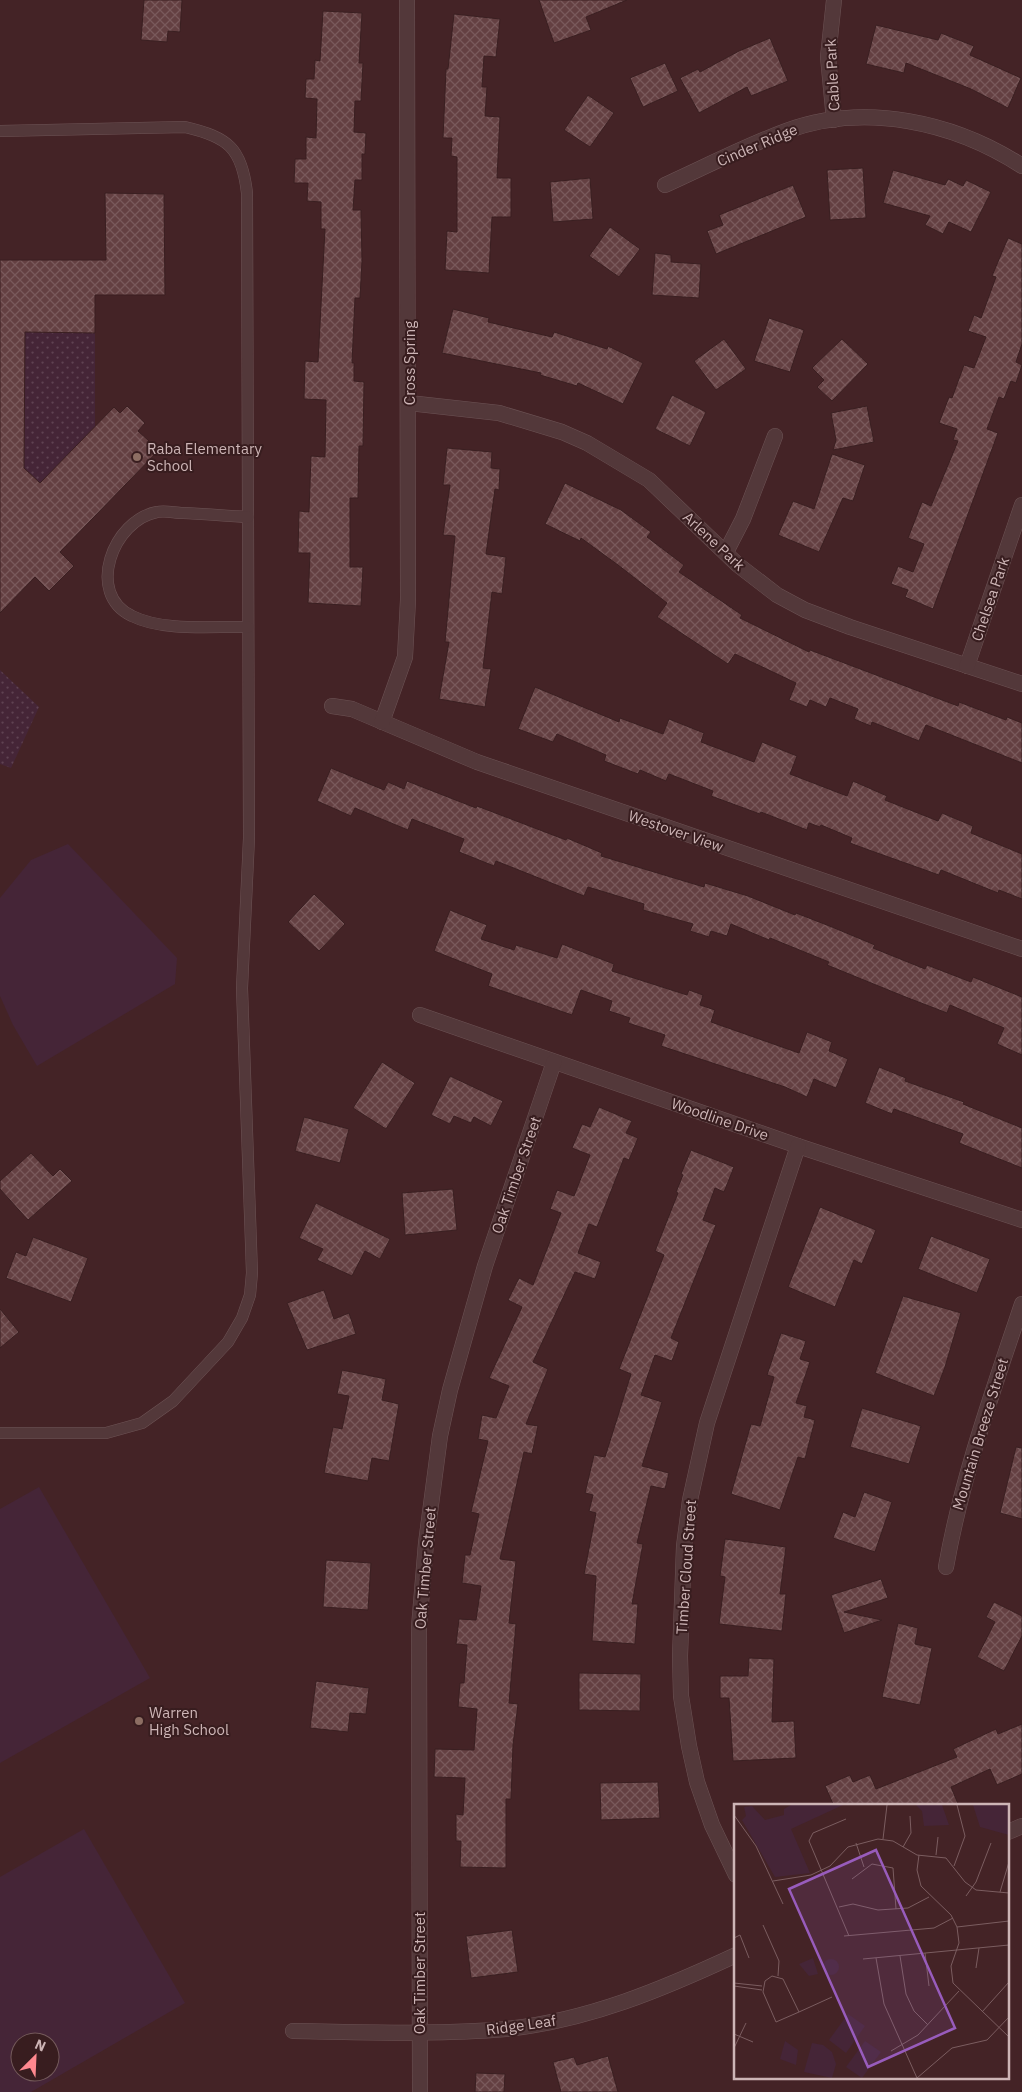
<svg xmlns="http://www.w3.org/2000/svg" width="1022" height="2092" font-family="'IBM Plex Sans',sans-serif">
  <defs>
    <pattern id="grass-dots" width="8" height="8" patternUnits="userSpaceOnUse" patternTransform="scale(1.25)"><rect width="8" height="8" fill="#452537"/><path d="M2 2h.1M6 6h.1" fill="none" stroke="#5f4252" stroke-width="1.8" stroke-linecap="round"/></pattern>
    <pattern id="building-cross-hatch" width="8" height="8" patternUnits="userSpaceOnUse" patternTransform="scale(1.25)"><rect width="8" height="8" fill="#644042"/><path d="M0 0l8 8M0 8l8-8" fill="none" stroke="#79595b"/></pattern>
  </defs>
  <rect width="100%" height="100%" fill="#442326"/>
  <g fill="url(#grass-dots)">
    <path d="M25 332 95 333V427L40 483 24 468Z"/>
    <path d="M0 670 39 707 11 768 0 764Z"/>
  </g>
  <g fill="#452537" fill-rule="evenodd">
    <path d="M68 844 177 958 175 984 37 1066 13 1025 0 996V898L31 860Z"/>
    <path d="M39 1487 150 1678 0 1763V1509Z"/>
    <path d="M84 1829 185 2003 31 2092H0V1877ZM20 2042H50V2072H20Z"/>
  </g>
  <g fill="url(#building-cross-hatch)" stroke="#3a1f21">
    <path d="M144 0H182L180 32 168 31 167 42 141 40Z"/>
    <path d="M539 0H627L586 17 591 30 554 43Z"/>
    <path d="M323 11 362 13 359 63H363L361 101H355L354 132 366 133 365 154H362V180H355L353 210H361L362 261 360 298H355L352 363H354V381L364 382 363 446H359L358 498H350V567H363L361 606 308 603 310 553H298L299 511 309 512 311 456 325 457 326 400 304 399 305 361 318 362 325 229H321V202L307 201 308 183H294L295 159H306V137L316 138 317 99 305 98 306 79H314L315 60 320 61Z"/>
    <path d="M454 14 500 19 496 57 484 56 482 87H487L485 116 500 117 497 178H511V217H492L489 273 445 270 447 231 457 232V157L451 156 452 138H443L446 69H448Z"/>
    <path d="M876 25 938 40 941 33 974 46 970 55 1021 78 1008 108 971 89 906 63 904 73 866 64Z"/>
    <path d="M770 38 788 81 751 96 747 87 699 113 680 78 698 69 700 72 739 51Z"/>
    <path d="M665 63 678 91 643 107 630 78Z"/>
    <path d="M588 95 614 113 590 147 564 130Z"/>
    <path d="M863 168 866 218 830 220 827 170Z"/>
    <path d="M893 170 945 185 948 179 963 186 966 180 991 192 971 232 949 222 943 234 925 225 930 216 883 203Z"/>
    <path d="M590 178 593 219 553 222 550 182Z"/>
    <path d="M793 185 806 217 716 254 707 231 723 225 719 215Z"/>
    <path d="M105 193 164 194 165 295H95V333L25 332 24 468 40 483 114 407 120 413 127 406 145 423 138 431 159 450 60 552 74 566 49 591 35 577 0 613V260H106Z"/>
    <path d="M610 227 640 249 619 277 589 256Z"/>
    <path d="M1008 238 1022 244V344L1016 362 1022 365 1016 383 1011 381 1004 399 999 397 987 429 998 433 933 609 905 597 908 590 891 584 898 566 913 572 924 544 908 538 922 502 931 506 958 441 953 440 957 429 939 423 949 397 952 398 964 365 974 368 986 337 968 331 974 315 981 318 996 277 992 276Z"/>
    <path d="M655 253 671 255V262L701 264 699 298 652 295Z"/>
    <path d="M453 309 489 318 488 322 552 337 554 332 607 349 608 346 643 363 623 404 578 383 577 386 540 375 541 373 442 353Z"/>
    <path d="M769 318 804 330 790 372 754 361Z"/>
    <path d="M724 339 746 369 716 390 694 361Z"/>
    <path d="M842 339 868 364 832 401 817 387 824 380 812 368Z"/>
    <path d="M672 395 706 412 690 446 655 429Z"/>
    <path d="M867 406 874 442 833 450 836 440 831 413Z"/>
    <path d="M447 448 492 452 491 468 500 469 499 490 495 489 486 554 506 557 502 594 492 592 483 668 491 669 485 707 439 699 449 642H445L455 536 443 535 450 485H443Z"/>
    <path d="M832 454 865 465 853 501 843 498 819 552 778 535 793 501 814 509Z"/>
    <path d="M565 483 621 510 651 532 647 537 684 565 679 572 742 615 740 618 809 652 810 650 958 706 959 702 1006 720 1007 717 1022 723V763L926 725 919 741 872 722 871 726 854 719 858 709 830 698 826 707 810 700 807 707 789 700 796 683 735 654 728 664 657 617 667 603 618 565 581 538 580 541 545 524Z"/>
    <path d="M535 687 619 722 620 718 663 734 669 719 704 733 701 742 754 762 762 742 797 756 790 774 847 796 853 781 887 796 885 800 938 821 942 813 973 826 971 833 1022 854V899L999 890 998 893 941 870 939 875 866 849 850 843 852 838 821 825 820 827 809 823 807 830 761 812 760 814 711 796 713 791 669 774 666 781 640 770 638 774 604 761 606 755 557 734 553 742 518 729Z"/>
    <path d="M331 768 384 790 388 782 404 789 407 781 476 808 477 806 566 840 567 838 602 853 601 856 704 887 705 883 748 896 795 915 796 913 832 927 875 945 873 948 925 969 927 965 971 982 973 977 1022 997V1055L997 1044 1004 1028 950 1005 947 1013 903 996 827 965 829 962 770 938 769 940 731 924 727 936 711 931 709 937 690 931 693 924 643 910 644 904 588 887 584 896 496 861 494 866 459 852 464 839 412 819 408 830 355 808 351 816 317 801Z"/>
    <path d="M314 894 345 924 319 951 288 922Z"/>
    <path d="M450 910 487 925 481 939 514 950 516 945 557 958 562 944 614 964 612 971 687 995 689 990 703 995 700 1005 715 1010 711 1022 799 1053 807 1032 832 1042 829 1051 848 1059 836 1088 814 1079 807 1097 785 1087 661 1046 665 1035 628 1023 630 1018 609 1011 612 1001 581 990 572 1015 488 986 492 974 434 951Z"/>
    <path d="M382 1062 415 1083 386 1129 353 1108Z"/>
    <path d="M879 1067 906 1078 905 1081 964 1102 963 1104 1022 1128V1168L959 1143 963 1134 894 1109 892 1114 865 1103Z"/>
    <path d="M450 1076 503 1101 491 1126 474 1117 471 1123 454 1116 450 1124 431 1115Z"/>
    <path d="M599 1107 632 1121 626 1133 638 1138 629 1160 624 1158 597 1227 589 1224 578 1253 601 1262 595 1279 575 1272 533 1362 548 1369 526 1424 538 1426 532 1454 524 1452 500 1559 516 1561 509 1623 516 1624 509 1703 518 1704 513 1745 511 1799H506V1868L460 1867 461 1841H456V1814L463 1815 465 1778 434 1777 435 1749 474 1750 477 1709 458 1707 460 1683H464L467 1645 456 1644 459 1619 476 1620 481 1586 462 1583 465 1555H470L479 1514 471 1512 488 1441 478 1439 482 1415 496 1418 509 1386 489 1378 522 1307 508 1300 519 1278 533 1285 561 1213 550 1209 557 1190 574 1196 590 1155 572 1148 582 1124 590 1127Z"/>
    <path d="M304 1117 349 1129 340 1163 295 1151Z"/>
    <path d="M691 1150 734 1167 724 1192 715 1188 703 1220 716 1225 671 1338 679 1342 672 1361 655 1355 641 1395 662 1402 642 1466 669 1473 665 1489 651 1486 637 1543 643 1544 632 1604H638L635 1644 592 1641 596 1576 584 1574 596 1513 589 1511 593 1495 585 1493 594 1455 605 1457 631 1374 619 1369 664 1255 655 1251 678 1193 676 1192 683 1175 681 1174Z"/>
    <path d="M31 1153 53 1176 60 1169 72 1181 28 1220 0 1189V1181Z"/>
    <path d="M453 1189 457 1230 405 1235 402 1193Z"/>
    <path d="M316 1203 390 1239 380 1259 365 1251 352 1276 317 1260 323 1249 299 1238Z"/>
    <path d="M820 1207 876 1230 862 1264 854 1260 835 1307 788 1287Z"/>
    <path d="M931 1236 990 1259 977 1293 918 1269Z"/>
    <path d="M33 1237 88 1258 71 1302 6 1278 16 1252 26 1256Z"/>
    <path d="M324 1290 334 1319 349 1313 356 1334 307 1350 287 1303Z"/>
    <path d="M903 1296 961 1313 945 1367 934 1396 875 1373Z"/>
    <path d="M0 1309 19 1332 0 1348Z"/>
    <path d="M781 1333 806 1341 800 1359 810 1362 796 1403 807 1406 804 1417 815 1420 805 1459 798 1457 780 1510 731 1494 751 1424 760 1426 774 1377 767 1375Z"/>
    <path d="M342 1370 386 1379 382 1400 399 1404 389 1461 372 1458 368 1481 324 1473 333 1427 342 1429 349 1396 337 1394Z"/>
    <path d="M862 1408 921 1426 909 1464 850 1447Z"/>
    <path d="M1016 1447 1022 1448V1519L1000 1513Z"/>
    <path d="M864 1492 892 1502 875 1552 833 1538 843 1512 855 1517Z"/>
    <path d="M725 1539 786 1547 780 1594H786L782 1631 719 1624 725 1577 720 1576Z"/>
    <path d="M326 1560 371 1563 368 1610 323 1607Z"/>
    <path d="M881 1579 888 1598 844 1612 882 1620 844 1633 831 1595Z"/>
    <path d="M994 1602 1022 1616V1636L1004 1671 977 1657 995 1622 986 1617Z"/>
    <path d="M898 1623 918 1628 915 1644 932 1648 920 1705 882 1697Z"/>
    <path d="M749 1658 774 1659 772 1722 794 1721 796 1758 733 1761 729 1698H720V1676H748Z"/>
    <path d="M579 1673 641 1674 640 1711 579 1710Z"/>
    <path d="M316 1681 369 1688 366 1714 350 1713 348 1732 310 1728Z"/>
    <path d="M1022 1724V1774L997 1785 990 1769 951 1787 959 1806H834L825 1786 850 1775 853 1782 870 1775 876 1789 957 1757 953 1749 996 1729 998 1734Z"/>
    <path d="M658 1782 660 1818 601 1820 600 1783Z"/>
    <path d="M512 1930 518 1972 471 1978 466 1936Z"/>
    <path d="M608 2056 618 2092H561L553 2062 574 2057 577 2065Z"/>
    <path d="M476 2073 505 2074 504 2092H475Z"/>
  </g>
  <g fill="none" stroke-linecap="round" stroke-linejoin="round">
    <defs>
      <g id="service">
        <path d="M0 131 185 127C228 137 242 148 247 193L249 838 242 988 252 1273 250 1295 242 1318 228 1342 173 1401 142 1423 106 1433H0"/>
        <path d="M248 517C227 516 205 514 183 513 175 513 165 510 157 512 113 520 85 594 132 616 164 632 213 626 248 627"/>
      </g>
      <g id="minor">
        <path d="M834 0 828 57 834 120"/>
        <path d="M665 185C705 167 745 146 786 131 865 102 954 122 1022 166"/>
        <path d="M409 403 499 413 562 432 587 443 649 480 738 565 777 595 805 610 850 627 1022 684"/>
        <path d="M726 552 743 519 775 436"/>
        <path d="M967 666 1022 505"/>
        <path d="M332 706 352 709 477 762 1022 949"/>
        <path d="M382 722 405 657 408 600 407 0"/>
        <path d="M420 1015 798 1146 1022 1220"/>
        <path d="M946 1567C962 1476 993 1391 1022 1304"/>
        <path d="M1008 1832 1022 1826"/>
        <path d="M736 1875 712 1825 697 1782 689 1746 681 1696 680 1656 684 1546 690 1500 707 1423 798 1146"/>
        <path d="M293 2031C364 2032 435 2035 506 2029 587 2021 663 1989 736 1955"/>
        <path d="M420 2092 419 1627 426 1543 440 1436 450 1390 485 1266 554 1062"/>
      </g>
    </defs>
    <use href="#service" stroke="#6d5355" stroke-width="12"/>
    <use href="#minor" stroke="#6d5355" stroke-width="16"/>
    <use href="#service" stroke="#53383a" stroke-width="11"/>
    <use href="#minor" stroke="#53383a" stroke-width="15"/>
  </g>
  <g fill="#8d6e63" stroke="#381d1f" stroke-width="2">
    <circle cx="137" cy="457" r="5"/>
    <circle cx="139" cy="1721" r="5"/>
  </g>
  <g text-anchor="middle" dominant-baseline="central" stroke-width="4" stroke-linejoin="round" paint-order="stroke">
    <g font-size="15" fill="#cdb5b6" stroke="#381d1f">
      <text transform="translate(832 75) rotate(-93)">Cable Park</text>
      <text transform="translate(757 145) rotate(-23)">Cinder Ridge</text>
      <text transform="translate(409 363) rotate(-90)">Cross Spring</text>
      <text transform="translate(714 541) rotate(43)">Arlene Park</text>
      <text transform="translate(990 599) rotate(-71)">Chelsea Park</text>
      <text transform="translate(676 831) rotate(19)">Westover View</text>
      <text transform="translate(720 1119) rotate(19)">Woodline Drive</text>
      <text transform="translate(516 1175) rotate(-71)">Oak Timber Street</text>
      <text transform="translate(980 1434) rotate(-73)">Mountain Breeze Street</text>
      <text transform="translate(686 1567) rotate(-86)">Timber Cloud Street</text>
      <text transform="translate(425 1568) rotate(-85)">Oak Timber Street</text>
      <text transform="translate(419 1973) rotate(-90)">Oak Timber Street</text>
      <text transform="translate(521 2025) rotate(-8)">Ridge Leaf</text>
    </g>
    <g font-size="15" fill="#cdb5b6" stroke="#381d1f" text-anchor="start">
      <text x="147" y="448">Raba Elementary<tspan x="147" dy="17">School</tspan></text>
      <text x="149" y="1712">Warren<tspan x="149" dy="17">High School</tspan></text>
    </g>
  </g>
  <g transform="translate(734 1804)">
    <rect width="275" height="275" fill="#442326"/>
    <path d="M57 1H109L57 25 76 69 41 73 8 16 12 12 10 3 18 2 31 16 50 11V5ZM182 1H208L215 21 190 22 188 7ZM239 1H275V31L246 23Z" fill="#452537"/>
    <path d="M79 154 84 170 75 172 65 160ZM89 163a8 8 0 1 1 16 0a8 8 0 1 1-16 0ZM114 210 131 222 112 249 95 236ZM51 237 64 246 62 261 46 255ZM131 237 147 248 128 274 112 263ZM78 239 89 241 98 248 102 260 98 274 70 268Z" fill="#452537"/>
    <path fill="none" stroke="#7b5d60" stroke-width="1" d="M0 11 22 42 49 100M112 15 79 29 75 37 115 132M149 35 153 1M122 39 130 63M169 43 177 29 176 12M185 51 183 66 187 82 217 111 223 123 225 139 217 162 219 179 275 233M202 51 204 33M220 62 231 32 223 1M118 75 138 60 159 64 162 105M39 77 77 71 96 62 114 43 144 35 159 37 183 51 212 54 231 78 242 86 275 89M266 88 275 58M232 92 242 78 257 39M105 103 119 100 144 106 174 104 195 93M29 121 45 157 44 172M223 123 275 117M110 132 200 124 219 114M0 134 6 131 15 154M191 149 195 182M166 152 172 190 180 207 194 221M142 154 150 200 183 274M129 155 275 141M242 164 245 144M0 179 28 182M0 182 28 186M65 208 49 175 38 172 31 177 29 188 42 218 65 208 98 193M248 208 275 178M0 230 19 238M0 244 12 219M157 247 184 231 225 187M183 274 218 244 253 236 275 213"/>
    <path fill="#985cbc" fill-opacity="0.15" stroke="#985cbc" stroke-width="2.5" d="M142 46 221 224 134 263 55 85Z"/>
    <rect width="275" height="275" fill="none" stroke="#cdb5b6" stroke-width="2.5"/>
  </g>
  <g transform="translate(35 2057) rotate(24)"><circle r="24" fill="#381d1f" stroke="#745a5b"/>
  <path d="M0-4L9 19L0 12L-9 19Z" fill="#ff888f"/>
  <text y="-8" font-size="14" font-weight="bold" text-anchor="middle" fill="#cdb5b6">N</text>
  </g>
</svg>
